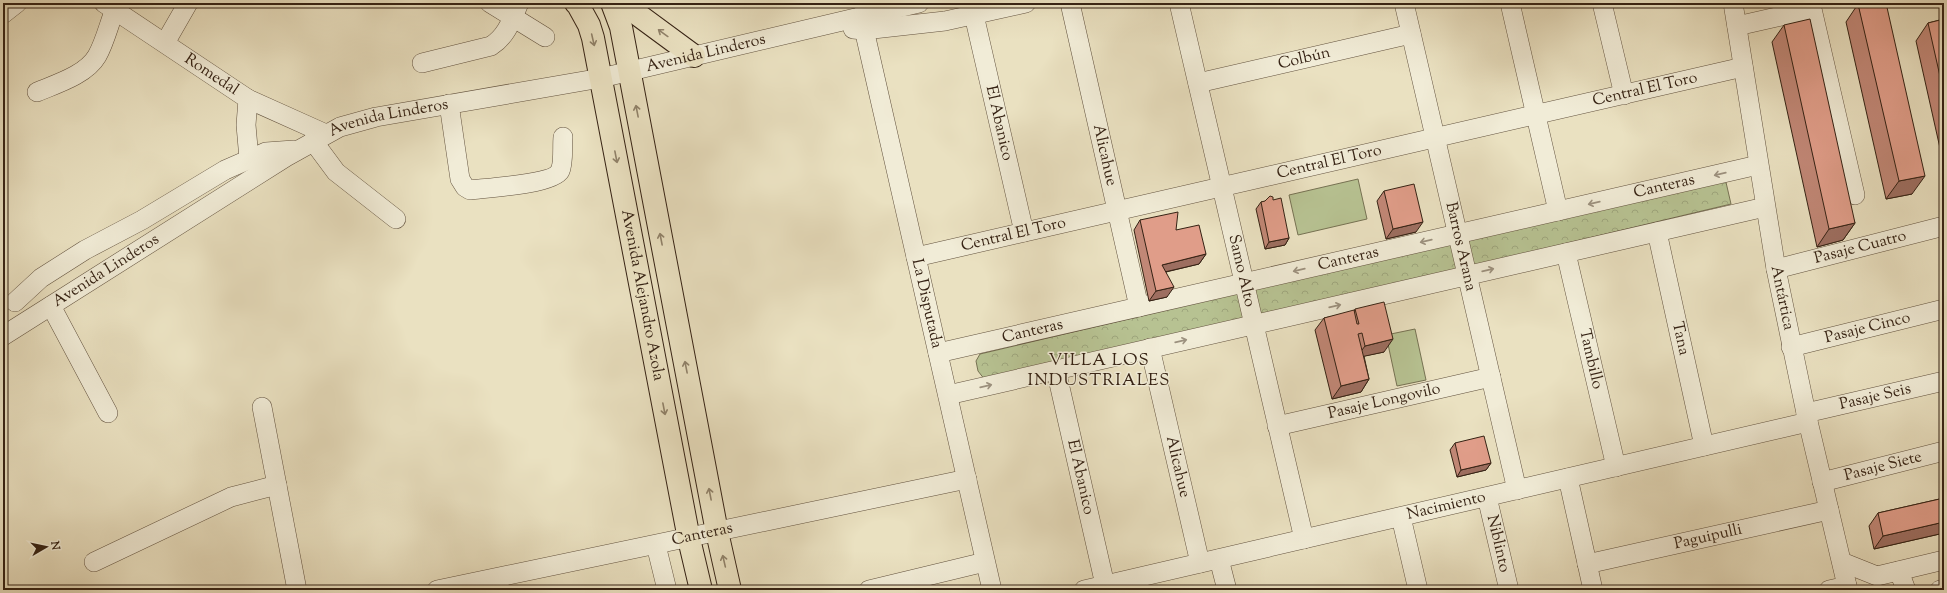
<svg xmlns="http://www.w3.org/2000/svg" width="1947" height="593" font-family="'Sorts Mill Goudy',serif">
  <defs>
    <pattern id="park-crowns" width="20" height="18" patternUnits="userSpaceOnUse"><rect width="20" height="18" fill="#b7c292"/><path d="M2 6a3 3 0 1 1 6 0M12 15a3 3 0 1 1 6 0" fill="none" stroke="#9ea67d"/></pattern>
  </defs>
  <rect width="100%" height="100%" fill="#eae1c1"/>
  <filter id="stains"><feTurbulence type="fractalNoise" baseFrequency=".005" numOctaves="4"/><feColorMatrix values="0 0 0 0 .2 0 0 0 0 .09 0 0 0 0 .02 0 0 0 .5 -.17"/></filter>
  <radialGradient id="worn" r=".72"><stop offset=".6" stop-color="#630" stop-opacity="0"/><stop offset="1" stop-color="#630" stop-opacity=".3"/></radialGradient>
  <g fill="#b7c292" stroke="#767253">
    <path d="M1358 179 1367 219 1298 235 1289 195Z"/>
    <path d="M1415 329 1426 380 1397 386 1386 335Z"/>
  </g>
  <path fill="url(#park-crowns)" stroke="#767253" d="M1725 178 1731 204 1242 321 985 380 978 371 976 361 980 354Z"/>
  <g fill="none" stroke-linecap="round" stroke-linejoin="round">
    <defs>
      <g id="minor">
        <path id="s1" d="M104 3 248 99 326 134"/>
        <path d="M490 3 545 37"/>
        <path id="s2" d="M1070 3 1139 307"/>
        <path id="s3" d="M1179 3 1304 539"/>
        <path id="s4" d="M1404 3 1517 490"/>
        <path d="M1510 3 1558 211"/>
        <path d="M1602 3 1624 95"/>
        <path id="s5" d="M1733 3 1776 269 1806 413 1848 590"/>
        <path d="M3 14 17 3"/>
        <path id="s6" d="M974 15 1024 232"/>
        <path id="s7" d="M861 16 992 590"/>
        <path d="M1737 26 1812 9 1855 195"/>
        <path d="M853 29 864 30 945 21 1026 3"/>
        <path d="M165 43 188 3"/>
        <path d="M422 63 491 46C507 36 512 19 519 3"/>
        <path id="s8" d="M1198 83 1411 34"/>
        <path d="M37 92C56 84 86 75 97 56 105 42 109 24 115 9"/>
        <path d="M248 99 246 125 249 159"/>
        <path d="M449 104 460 179 465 187 470 190C486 188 553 184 560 171 564 163 562 147 563 137"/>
        <path d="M313 141 336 172 396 219"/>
        <path id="s9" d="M1657 232 1704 446"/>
        <path id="s10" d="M1566 253 1616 467"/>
        <path id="s11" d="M916 257 1743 67"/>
        <path id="s12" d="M1776 269 1944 226"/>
        <path d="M15 302 41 278 85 250 142 220 225 170 266 152 294 150"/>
        <path d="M51 306 108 413"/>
        <path id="s13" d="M3 336 286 157 340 127 376 117 601 78 919 3"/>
        <path id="s14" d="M1791 347 1944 309"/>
        <path id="s15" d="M1150 348 1200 563"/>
        <path id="s16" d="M938 353 1758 165"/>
        <path id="s17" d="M1056 370 1105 585"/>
        <path d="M948 395 1765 207"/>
        <path d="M262 407 297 590"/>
        <path id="s18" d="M1806 413 1944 381"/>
        <path id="s19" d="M1277 426 1491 377"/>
        <path d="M1568 478 1593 590"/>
        <path id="s20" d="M1822 482 1944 451"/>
        <path id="s21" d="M1487 497 1509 590"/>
        <path d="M1401 517 1418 590"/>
        <path d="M656 545 667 590"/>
        <path d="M1219 559 1227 590"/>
        <path d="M94 562 231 497 277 485"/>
        <path d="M1842 562 1877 576 1944 560"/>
        <path id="s22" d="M1587 564 1829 510"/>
        <path d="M1899 571 1906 590"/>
        <path id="s23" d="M437 590 967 479"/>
        <path d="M869 590 985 562"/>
        <path id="s24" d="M1084 590 1808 422"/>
        <path d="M1829 590 1847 586"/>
        <path d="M1940 590 1944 589"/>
      </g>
      <g id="major">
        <path id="s25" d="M576 3 578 5 589 25 593 38 689 539 701 590"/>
        <path d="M612 3 621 27 717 532 730 590"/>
        <path d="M622 3 694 56"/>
      </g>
    </defs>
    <use href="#minor" stroke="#62523f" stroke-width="20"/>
    <use href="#major" stroke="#352214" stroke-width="24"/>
    <use href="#minor" stroke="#f1ecd7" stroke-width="19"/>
    <use href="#major" stroke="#eae1c1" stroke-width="22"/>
  </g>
  <g fill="#c18776" stroke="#352214">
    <path d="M1858 4 1912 194 1886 199 1846 22Z"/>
    <path d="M1944 19V166L1916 41 1928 23Z"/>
    <path d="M1784 25 1855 223 1843 240 1817 247 1772 42Z"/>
    <path d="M1384 191 1416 232 1386 239 1377 201Z"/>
    <path d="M1273 200 1289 238 1285 245 1265 249 1256 209 1261 202Z"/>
    <path d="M1140 220 1176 230 1206 254 1199 264 1166 272 1167 297 1149 301 1134 230Z"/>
    <path d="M1355 309 1384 352 1364 356 1369 379 1361 392 1332 399 1315 330 1324 318 1354 312Z"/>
    <path d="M1455 443 1491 463 1486 470 1457 477 1450 450Z"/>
    <path d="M1944 498V533L1874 549 1869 526 1878 513Z"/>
  </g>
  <g fill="#9d6e60" stroke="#352214">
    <path d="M1925 176 1912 194 1886 199 1899 181Z"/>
    <path d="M1423 222 1416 232 1386 239 1393 229Z"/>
    <path d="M1855 223 1843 240 1817 247 1829 229Z"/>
    <path d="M1289 238 1285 245 1265 249 1269 242Z"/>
    <path d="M1206 254 1199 264 1156 274 1162 265Z"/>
    <path d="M1174 287 1167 297 1149 301 1156 291Z"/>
    <path d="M1393 339 1384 352 1356 358 1365 346Z"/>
    <path d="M1369 379 1361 392 1332 399 1341 386Z"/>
    <path d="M1491 463 1486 470 1457 477 1461 470Z"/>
    <path d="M1944 522V533L1874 549 1883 536Z"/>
  </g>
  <g fill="#e09d89" stroke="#352214">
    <path d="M1865 3H1886L1925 176 1899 181 1858 4Z"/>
    <path d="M1810 19 1855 223 1829 229 1784 25Z"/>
    <path d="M1944 19V94L1928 23Z"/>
    <path d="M1414 184 1423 222 1393 229 1384 191Z"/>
    <path d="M1270 196 1273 197V200L1281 198 1289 238 1269 242 1261 202 1265 201Z"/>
    <path d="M1178 212 1176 230 1199 225 1206 254 1162 265 1174 287 1156 291 1140 220Z"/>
    <path d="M1384 302 1393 339 1365 346 1362 333 1358 334 1369 379 1341 386 1324 318 1354 310 1357 324H1359L1355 309Z"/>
    <path d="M1484 436 1491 463 1461 470 1455 443Z"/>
    <path d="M1944 498V522L1883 536 1878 513Z"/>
  </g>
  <defs><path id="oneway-shaft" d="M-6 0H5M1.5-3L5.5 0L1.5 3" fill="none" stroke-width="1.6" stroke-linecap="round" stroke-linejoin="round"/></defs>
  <g stroke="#90826a">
    <use href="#oneway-shaft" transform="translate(663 33) rotate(-144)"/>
    <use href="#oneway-shaft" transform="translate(593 40) rotate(77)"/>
    <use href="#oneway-shaft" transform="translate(637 111) rotate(-101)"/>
    <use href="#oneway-shaft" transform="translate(616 157) rotate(79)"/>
    <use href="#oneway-shaft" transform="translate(661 239) rotate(-101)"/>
    <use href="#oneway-shaft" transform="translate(686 367) rotate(-101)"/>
    <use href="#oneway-shaft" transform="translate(664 409) rotate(79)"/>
    <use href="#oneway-shaft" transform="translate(710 494) rotate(-101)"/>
    <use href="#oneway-shaft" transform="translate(724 561) rotate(-103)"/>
  </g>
  <g stroke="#9c917f">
    <use href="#oneway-shaft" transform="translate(1720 174) rotate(167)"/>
    <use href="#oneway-shaft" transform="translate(1594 203) rotate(167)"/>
    <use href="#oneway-shaft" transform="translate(1426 241) rotate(167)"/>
    <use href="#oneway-shaft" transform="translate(1299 270) rotate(167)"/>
    <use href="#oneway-shaft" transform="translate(1488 270) rotate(-13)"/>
    <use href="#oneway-shaft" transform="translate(1335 306) rotate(-13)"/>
    <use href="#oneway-shaft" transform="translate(1181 341) rotate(-13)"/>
    <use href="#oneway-shaft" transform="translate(986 386) rotate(-13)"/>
  </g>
  <g text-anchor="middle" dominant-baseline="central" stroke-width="3" stroke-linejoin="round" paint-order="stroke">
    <g font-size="16" fill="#352214" stroke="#f1ecd7">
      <text stroke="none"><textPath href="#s13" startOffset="770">Avenida Linderos</textPath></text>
      <text stroke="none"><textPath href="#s8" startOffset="109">Colbún</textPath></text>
      <text stroke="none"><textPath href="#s1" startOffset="129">Romedal</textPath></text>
      <text stroke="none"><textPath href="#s11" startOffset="748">Central El Toro</textPath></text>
      <text stroke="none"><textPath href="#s13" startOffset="446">Avenida Linderos</textPath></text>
      <text stroke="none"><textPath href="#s6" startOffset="111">El Abanico</textPath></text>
      <text stroke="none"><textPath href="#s2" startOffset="156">Alicahue</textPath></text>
      <text stroke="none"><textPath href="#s11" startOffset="424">Central El Toro</textPath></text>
      <text stroke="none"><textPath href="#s16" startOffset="745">Canteras</textPath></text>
      <text stroke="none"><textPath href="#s11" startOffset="100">Central El Toro</textPath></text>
      <text stroke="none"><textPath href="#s4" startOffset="250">Barros Arana</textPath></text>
      <text stroke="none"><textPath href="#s12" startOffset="87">Pasaje Cuatro</textPath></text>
      <text stroke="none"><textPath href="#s16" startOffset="421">Canteras</textPath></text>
      <text stroke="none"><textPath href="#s13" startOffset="122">Avenida Linderos</textPath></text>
      <text stroke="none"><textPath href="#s3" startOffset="275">Samo Alto</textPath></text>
      <text stroke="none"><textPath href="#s25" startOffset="301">Avenida Alejandro Azola</textPath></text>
      <text stroke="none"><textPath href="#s5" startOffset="299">Antártica</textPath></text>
      <text stroke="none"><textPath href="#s7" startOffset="295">La Disputada</textPath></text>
      <text stroke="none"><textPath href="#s14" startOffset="79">Pasaje Cinco</textPath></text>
      <text stroke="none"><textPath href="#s16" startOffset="97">Canteras</textPath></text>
      <text stroke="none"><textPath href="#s9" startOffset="109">Tana</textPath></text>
      <text stroke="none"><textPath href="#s10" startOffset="109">Tambillo</textPath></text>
      <text stroke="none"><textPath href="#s18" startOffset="71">Pasaje Seis</textPath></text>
      <text stroke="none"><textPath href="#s19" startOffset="110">Pasaje Longovilo</textPath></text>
      <text stroke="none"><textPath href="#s20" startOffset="63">Pasaje Siete</textPath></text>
      <text stroke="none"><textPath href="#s15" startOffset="122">Alicahue</textPath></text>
      <text stroke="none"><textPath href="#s17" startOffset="110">El Abanico</textPath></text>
      <text stroke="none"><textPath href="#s24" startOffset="372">Nacimiento</textPath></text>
      <text stroke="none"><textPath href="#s23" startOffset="271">Canteras</textPath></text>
      <text stroke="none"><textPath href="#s22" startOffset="124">Paguipulli</textPath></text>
      <text stroke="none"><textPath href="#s21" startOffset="48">Niblinto</textPath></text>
    </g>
    <g font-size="17" letter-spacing="1" fill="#352214" stroke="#f1ecd7">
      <text x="1099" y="361">VILLA LOS<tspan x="1099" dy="20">INDUSTRIALES</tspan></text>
    </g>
  </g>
  <rect width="1947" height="593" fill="none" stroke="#eae1c1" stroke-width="16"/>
  <rect x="4" y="4" width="1939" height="585" fill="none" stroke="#352214" stroke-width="2"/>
  <rect x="8" y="8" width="1931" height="577" fill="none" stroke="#352214"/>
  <g transform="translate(46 547) rotate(81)" stroke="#f1ecd7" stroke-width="3" paint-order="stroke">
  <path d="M0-3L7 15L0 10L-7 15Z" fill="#352214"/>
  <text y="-6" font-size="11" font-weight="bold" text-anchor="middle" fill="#352214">N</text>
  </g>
  <rect width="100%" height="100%" filter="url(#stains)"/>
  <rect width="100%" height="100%" fill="url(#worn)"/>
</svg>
